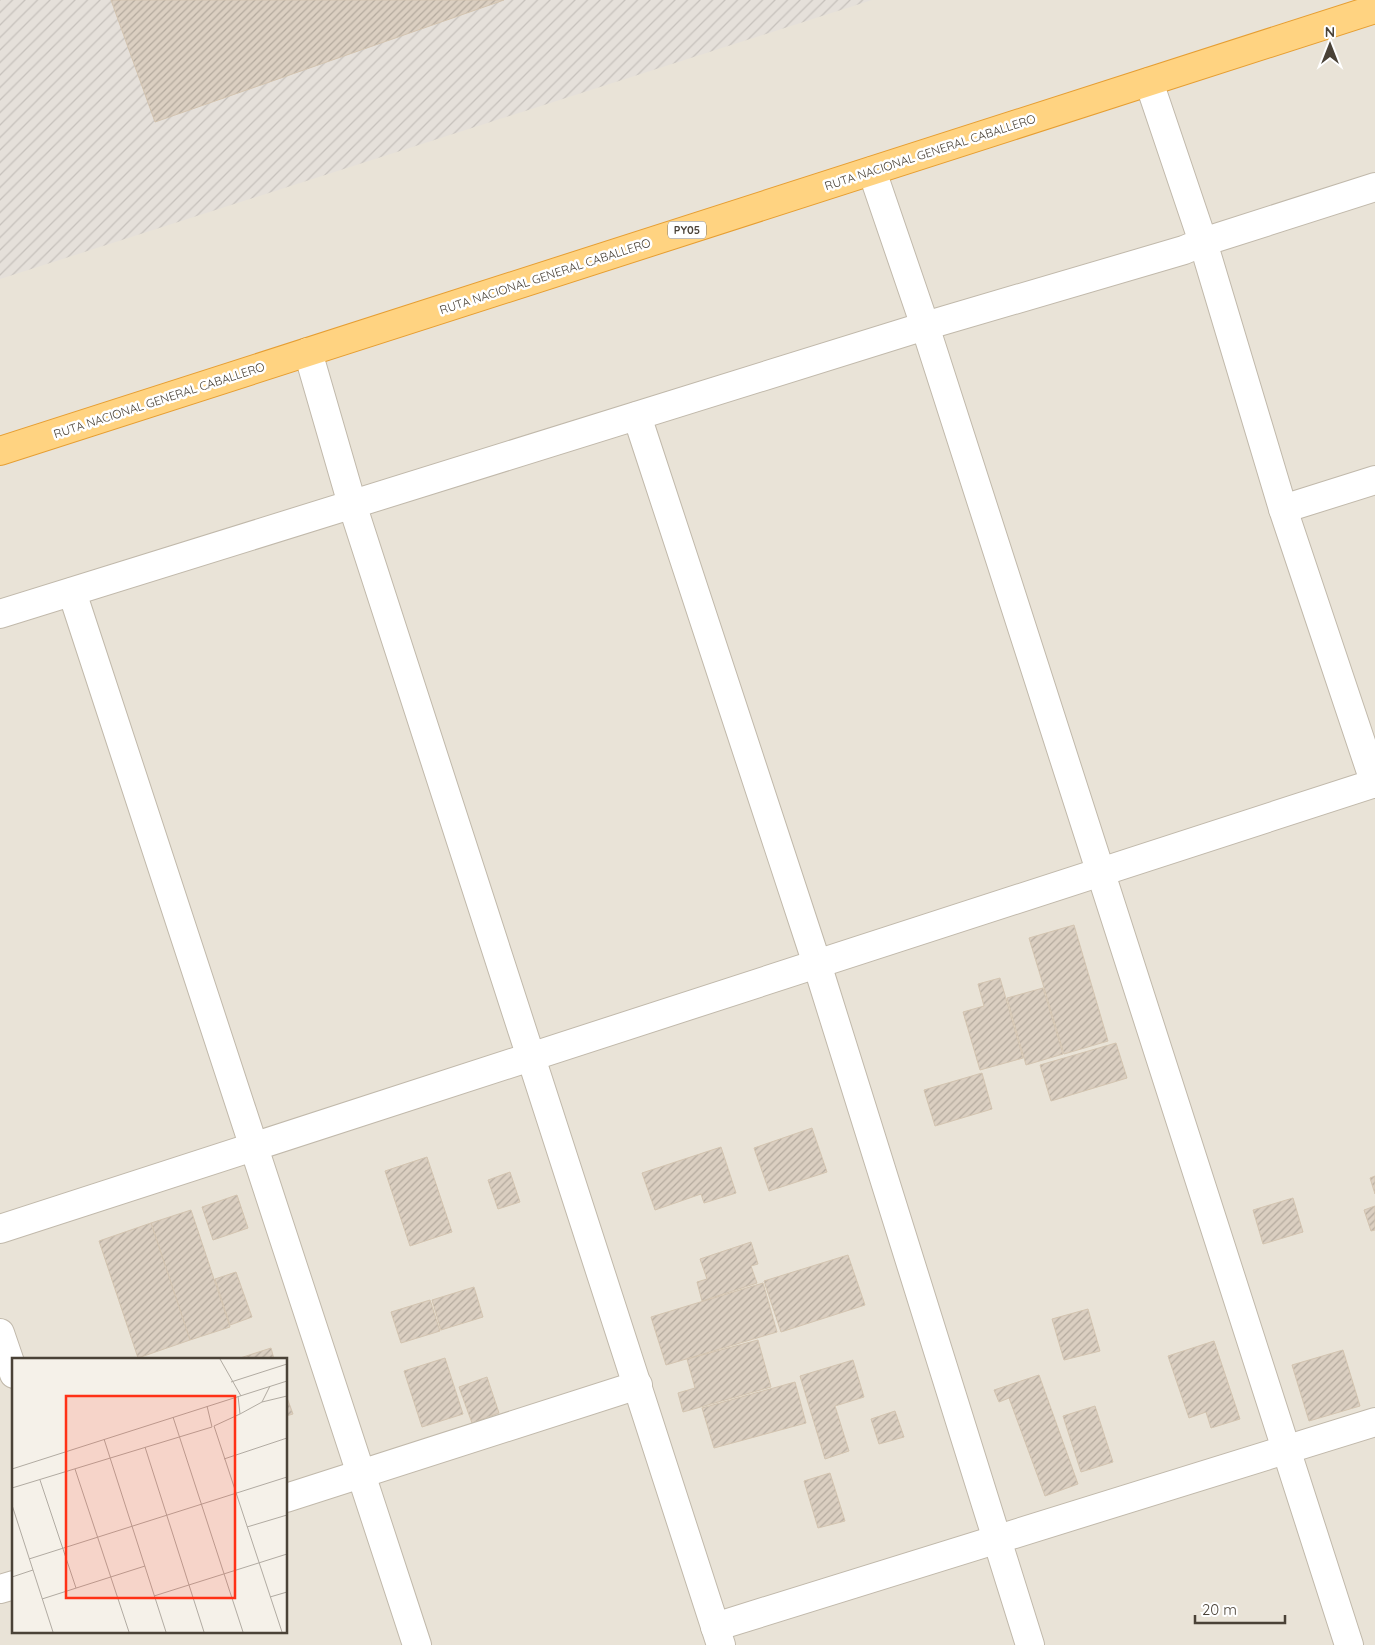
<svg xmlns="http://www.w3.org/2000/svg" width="1375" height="1645" font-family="Quicksand,sans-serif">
  <defs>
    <pattern id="industrial-furrows" width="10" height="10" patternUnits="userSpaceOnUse" patternTransform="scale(1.25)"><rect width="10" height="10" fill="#e5e0da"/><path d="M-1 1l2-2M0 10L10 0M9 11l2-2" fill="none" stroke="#c6c1bc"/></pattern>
    <pattern id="building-hatch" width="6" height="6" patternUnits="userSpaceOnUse" patternTransform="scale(1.25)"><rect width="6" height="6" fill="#dbcfc1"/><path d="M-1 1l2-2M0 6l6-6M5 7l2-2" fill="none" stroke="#b4aa9e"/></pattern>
  </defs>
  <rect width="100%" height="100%" fill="#f5f1e9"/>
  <path fill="#e9e3d7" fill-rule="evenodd" d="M0 0H1375V1645H0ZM14 1359H286V1631H14Z"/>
  <path fill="url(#industrial-furrows)" d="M0 0H872L0 279Z"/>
  <g fill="url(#building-hatch)" stroke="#d3c4b0">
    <path d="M111 0H504L155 122Z"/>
    <path d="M1074 925 1108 1041 1064 1054 1029 938Z"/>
    <path d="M1000 978 1023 1058 980 1070 963 1012 984 1006 978 984Z"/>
    <path d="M1043 988 1063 1054 1026 1065 1007 998Z"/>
    <path d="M1116 1043 1127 1078 1051 1101 1040 1065Z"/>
    <path d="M982 1073 992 1109 935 1126 924 1090Z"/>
    <path d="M812 1128 827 1172 769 1191 754 1148Z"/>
    <path d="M721 1147 736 1193 704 1203 701 1194 655 1210 642 1173Z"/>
    <path d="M427 1157 452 1232 410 1246 385 1171Z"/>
    <path d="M510 1172 520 1202 498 1209 488 1180Z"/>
    <path d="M1375 1176V1194L1370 1178Z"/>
    <path d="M237 1195 248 1228 213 1240 202 1207Z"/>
    <path d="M1293 1198 1303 1232 1263 1244 1253 1210Z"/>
    <path d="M1375 1206V1230L1371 1231 1364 1210Z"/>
    <path d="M191 1210 230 1327 190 1340 151 1223Z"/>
    <path d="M151 1223 190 1340 138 1358 99 1241Z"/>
    <path d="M751 1242 758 1264 751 1266 757 1283 702 1301 697 1282 707 1279 700 1259Z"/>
    <path d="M848 1255 865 1305 781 1332 764 1281Z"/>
    <path d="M236 1272 252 1317 230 1325 215 1279Z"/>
    <path d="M763 1283 777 1332 666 1365 651 1317Z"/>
    <path d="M474 1287 483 1317 441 1330 432 1300Z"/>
    <path d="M430 1300 440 1331 401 1343 391 1312Z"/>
    <path d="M1088 1309 1100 1351 1064 1360 1052 1319Z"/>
    <path d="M758 1340 771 1387 683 1412 678 1393 695 1388 687 1359Z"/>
    <path d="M1214 1341 1240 1419 1211 1428 1206 1412 1189 1418 1168 1356Z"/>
    <path d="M271 1348 274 1359H237Z"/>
    <path d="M1343 1350 1360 1406 1309 1421 1292 1365Z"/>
    <path d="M445 1358 463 1414 422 1427 404 1371Z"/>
    <path d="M853 1360 864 1397 835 1406 849 1451 825 1459 800 1376Z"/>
    <path d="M1039 1375 1078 1484 1045 1496 1009 1398 999 1402 994 1390Z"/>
    <path d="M487 1377 499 1413 472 1423 459 1387Z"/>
    <path d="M795 1382 806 1423 714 1448 702 1408Z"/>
    <path d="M286 1395 293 1414 286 1416Z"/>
    <path d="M1095 1406 1113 1462 1081 1472 1063 1416Z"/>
    <path d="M895 1411 904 1437 879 1444 871 1419Z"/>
    <path d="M830 1473 845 1521 818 1528 804 1481Z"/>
  </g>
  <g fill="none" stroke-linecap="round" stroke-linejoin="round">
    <defs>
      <g id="minor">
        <path d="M872 171 925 326 1349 1645"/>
        <path d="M1375 187 1203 242 1283 509 1375 784"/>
        <path d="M308 352 352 504 721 1645"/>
        <path d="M637 416 817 964 1030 1645"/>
        <path d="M1283 509 1375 480"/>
        <path d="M72 592 417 1645"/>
        <path d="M0 614 925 326 1184 250 1203 242 1149 82"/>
        <path d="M0 1229 1375 783"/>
        <path d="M0 1333 14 1374"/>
        <path d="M286 1498 638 1385"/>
        <path d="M0 1589 14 1585"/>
        <path d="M715 1627 1375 1422"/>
      </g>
      <path id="trunk" d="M0 451 1375 9"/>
    </defs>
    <use href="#minor" stroke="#c1b9ab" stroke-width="30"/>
    <use href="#trunk" stroke="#e69e32" stroke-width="30"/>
    <use href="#minor" stroke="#fff" stroke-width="28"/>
    <use href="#trunk" stroke="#ffd381" stroke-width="28"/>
  </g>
  <g text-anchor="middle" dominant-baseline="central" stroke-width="5" stroke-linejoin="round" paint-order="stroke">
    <rect fill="#fff" stroke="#807b73" stroke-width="1" x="668" y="221.5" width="38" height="17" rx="4"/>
    <g font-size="11" font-weight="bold" fill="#4a4237">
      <text x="687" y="230">PY05</text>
    </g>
    <g font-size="12" fill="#4a4237" stroke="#fff">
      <text transform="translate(930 152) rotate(-18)">RUTA NACIONAL GENERAL CABALLERO</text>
      <text transform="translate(545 276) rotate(-18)">RUTA NACIONAL GENERAL CABALLERO</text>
      <text transform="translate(159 400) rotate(-18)">RUTA NACIONAL GENERAL CABALLERO</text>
    </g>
  </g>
  <g transform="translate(12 1358)">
    <rect width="275" height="275" fill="#f5f1e9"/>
    <path fill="none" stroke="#b1aba2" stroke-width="1" d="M208 1 229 38M219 24 275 6M226 38 228 56 202 68 270 274M250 44 275 38M228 56 250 44 258 28M161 59 231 274M92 81 154 274M133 89 192 274M212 101 275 80M0 111 275 23M63 111 117 274M28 122 64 230M0 130 200 69 195 48M0 147 41 274M235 169 275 157M17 201 275 119M0 219 21 212M142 238 275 196M258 239 275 234M30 241 133 208"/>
    <path fill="#ff3116" fill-opacity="0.15" stroke="#ff3116" stroke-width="2.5" d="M54 38H223V240H54Z"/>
    <rect width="275" height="275" fill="none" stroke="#4a4237" stroke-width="2.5"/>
  </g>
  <g transform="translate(1330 45)" stroke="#ffffff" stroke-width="4" paint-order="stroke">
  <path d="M0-4L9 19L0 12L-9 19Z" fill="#4a4237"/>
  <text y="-8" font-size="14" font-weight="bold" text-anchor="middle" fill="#4a4237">N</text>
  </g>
  <path d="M1195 1615v8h90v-8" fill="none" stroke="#4a4237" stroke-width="2.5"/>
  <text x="1202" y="1615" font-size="15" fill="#4a4237" stroke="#ffffff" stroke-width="4" paint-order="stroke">20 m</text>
</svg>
